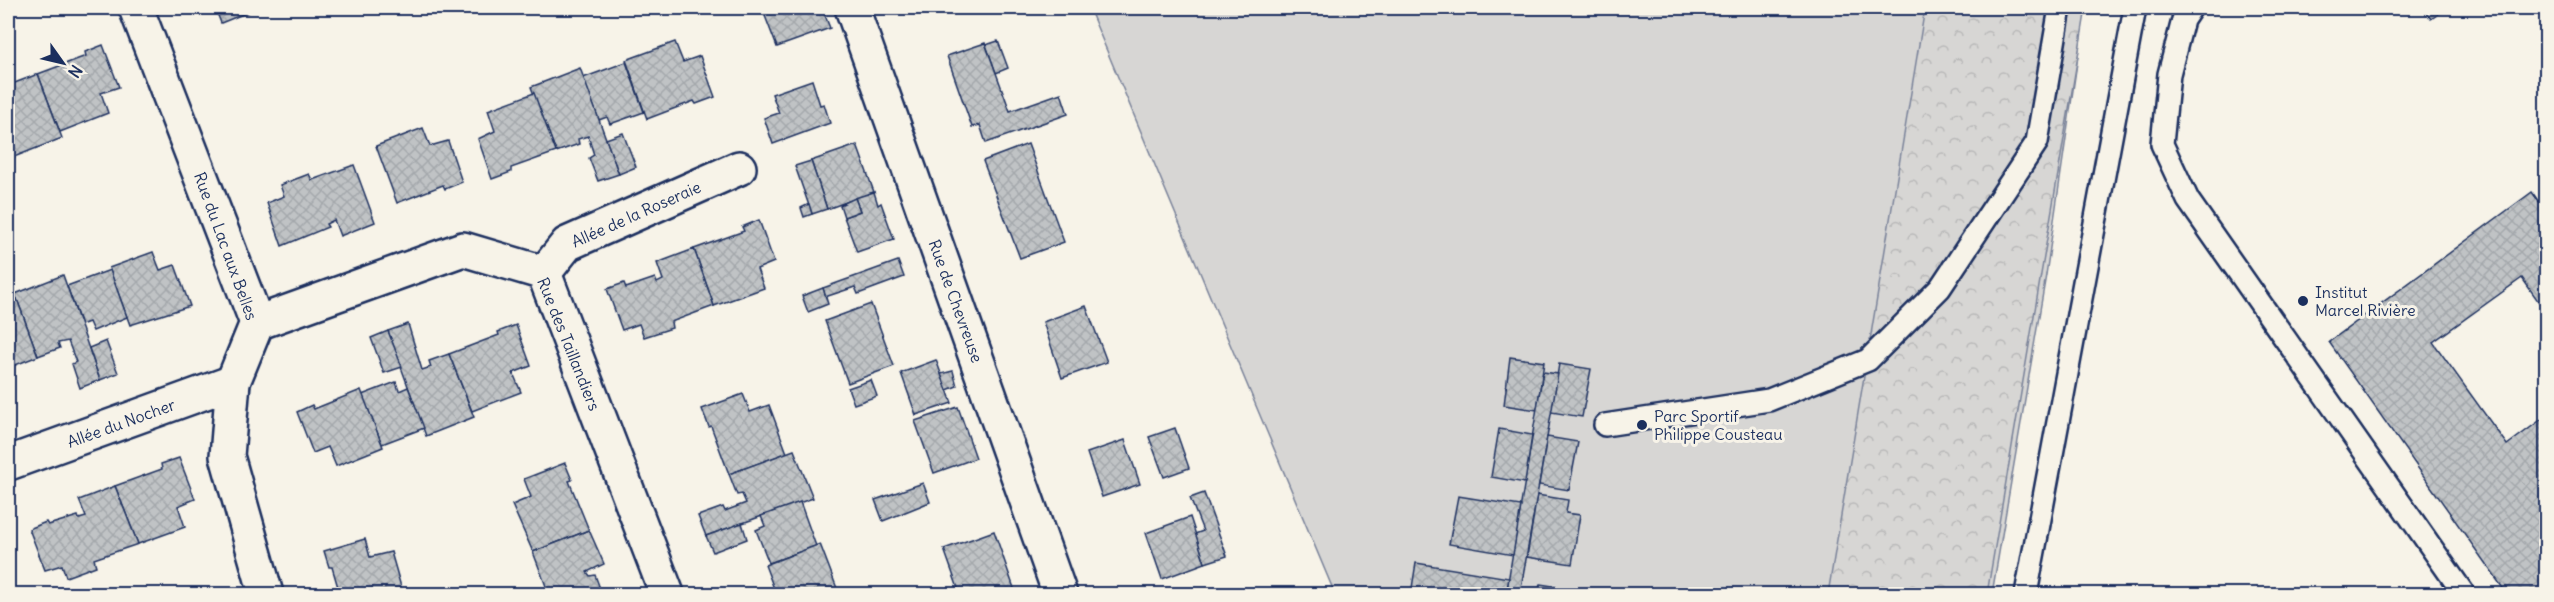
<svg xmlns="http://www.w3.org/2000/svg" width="2554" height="602" font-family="Delius,sans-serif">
  <defs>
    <pattern id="park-crowns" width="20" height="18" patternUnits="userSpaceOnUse" patternTransform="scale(1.5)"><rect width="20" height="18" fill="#d7d6d4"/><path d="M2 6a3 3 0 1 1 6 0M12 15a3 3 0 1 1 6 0" fill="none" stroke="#b8b8b8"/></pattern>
    <pattern id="building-cross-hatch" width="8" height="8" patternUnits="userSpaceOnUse" patternTransform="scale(1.5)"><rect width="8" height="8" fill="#c0c3c5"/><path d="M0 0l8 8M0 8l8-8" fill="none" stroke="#a4a8ac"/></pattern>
  </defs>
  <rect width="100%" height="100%" fill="#f7f3e8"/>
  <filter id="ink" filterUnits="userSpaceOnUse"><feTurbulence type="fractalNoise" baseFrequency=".0167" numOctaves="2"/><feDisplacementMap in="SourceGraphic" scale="12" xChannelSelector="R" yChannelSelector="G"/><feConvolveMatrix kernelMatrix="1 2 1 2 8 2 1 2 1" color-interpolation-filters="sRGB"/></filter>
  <g filter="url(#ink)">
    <path fill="#d7d6d4" stroke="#798299" stroke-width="1.5" d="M1089 8H2085L2046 275 1992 594H1335Z"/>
    <path fill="url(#park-crowns)" stroke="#798299" stroke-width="1.5" d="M1925 8H2086L1987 594H1828Z"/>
    <g fill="url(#building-cross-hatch)" stroke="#1b2f5e" stroke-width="1.5">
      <path d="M215 8H258L221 23Z"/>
      <path d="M762 8H822L830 28 777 47Z"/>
      <path d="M949 8H965L950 13Z"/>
      <path d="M2423 8H2441L2443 11 2431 19Z"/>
      <path d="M998 41 1008 68 996 73 986 45Z"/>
      <path d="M675 42 683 62 700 56 715 97 696 104 694 101 647 119 626 60Z"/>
      <path d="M985 43 1010 111 1061 93 1068 114 986 143 980 125 972 127 947 56Z"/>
      <path d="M103 45 119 87 101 93 108 113 60 132 38 74 86 56 85 52Z"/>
      <path d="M626 62 644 112 610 124 607 117 599 120 583 78Z"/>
      <path d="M580 68 619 174 598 181 589 158 594 155 588 136 578 139 579 144 556 152 531 87Z"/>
      <path d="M38 74 62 138 14 157 8 140V90V92L14 90 12 84Z"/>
      <path d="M812 80 820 105 824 104 830 123 773 144 764 118 779 113 772 94Z"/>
      <path d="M534 93 556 152 511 168V172L492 179 478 139 495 131 488 110Z"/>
      <path d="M423 128 430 146 448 141 462 182 445 189 443 185 397 203 376 146Z"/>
      <path d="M623 133 636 167 619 174 606 139Z"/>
      <path d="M1028 144 1064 242 1020 258 983 161Z"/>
      <path d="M857 145 874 192 827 209 811 161Z"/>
      <path d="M811 161 827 209 812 214 795 166Z"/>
      <path d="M354 165 375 222 340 236 334 220 326 224 328 227 282 246 267 203 284 196 280 185 309 174 312 180Z"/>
      <path d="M874 192 878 205 881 203 894 239 857 252 844 217 860 211 855 198Z"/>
      <path d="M2532 192 2539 202 2546 196V312L2522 278 2433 342 2507 445 2546 416V594H2507L2329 342Z"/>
      <path d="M855 198 860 211 844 217 840 205Z"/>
      <path d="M809 204 812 214 804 217 801 208Z"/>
      <path d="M759 220 774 262 757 269 764 288 714 306 694 249 744 231 742 227Z"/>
      <path d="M694 249 714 306 671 322 672 328 644 337 639 324 622 330 607 289 624 283 626 288 655 278 657 283 663 280 657 263Z"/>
      <path d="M153 252 160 270 175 265 190 306 130 325 109 268Z"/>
      <path d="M898 261 904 277 858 294 855 287 825 297 823 288Z"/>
      <path d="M110 270 127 317 93 331 89 322 81 325 67 286Z"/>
      <path d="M63 275 100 380 80 388 72 364 76 362 68 341 58 343 60 348 38 356 15 294Z"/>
      <path d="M823 288 828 304 808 312 802 296Z"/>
      <path d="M17 299 38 356 8 368V303Z"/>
      <path d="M871 304 894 366 848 383 825 321Z"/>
      <path d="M1086 306 1107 362 1062 378 1043 322Z"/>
      <path d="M408 324 422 370 431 367 429 361 449 354 474 417 426 436 388 331Z"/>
      <path d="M516 325 531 366 513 373 521 392 472 411 449 354 499 335 498 332Z"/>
      <path d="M388 331 402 367 384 373 371 338Z"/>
      <path d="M106 341 118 373 100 380 89 348Z"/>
      <path d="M1510 357 1544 362 1537 410 1504 405Z"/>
      <path d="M936 360 952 403 916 415 901 373Z"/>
      <path d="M1559 364 1591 369 1582 417 1551 412Z"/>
      <path d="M953 371 957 386 947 390 941 374Z"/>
      <path d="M1543 372 1558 374 1520 594H1506Z"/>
      <path d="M871 380 877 396 854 404 848 388Z"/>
      <path d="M396 382 399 391 408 387 424 428 382 444 362 395Z"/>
      <path d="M361 390 383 447 336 466 328 447 313 453 297 412 312 405 314 409Z"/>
      <path d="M743 394 750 412 769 405 787 453 729 474 711 426 709 427 702 409Z"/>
      <path d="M958 407 976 458 934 473 915 421Z"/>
      <path d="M1175 428 1189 468 1164 477 1149 437Z"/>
      <path d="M1499 429 1532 435 1525 483 1491 477Z"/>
      <path d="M1547 437 1578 442 1569 490 1539 485Z"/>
      <path d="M1125 440 1140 484 1102 497 1087 453Z"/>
      <path d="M794 450 813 498 706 536 698 516 723 507 725 511 746 503 742 494 737 495 729 474Z"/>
      <path d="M179 458 195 499 178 506 185 527 138 544 115 486 162 469 161 464Z"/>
      <path d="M565 463 572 480 569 481 589 530 533 552 512 505 531 497 524 479Z"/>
      <path d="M923 483 930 502 883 521 875 500Z"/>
      <path d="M115 486 138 544 94 559 96 566 66 577 62 565 45 570 29 529 46 522 48 525 78 516 79 519 86 517 79 500Z"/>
      <path d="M1204 493 1227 556 1205 563 1195 534 1203 531 1190 498Z"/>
      <path d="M1537 495 1568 500 1566 513 1580 515 1572 564 1527 557Z"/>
      <path d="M1458 496 1521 506 1513 555 1449 544Z"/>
      <path d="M800 502 816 546 769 563 756 530 765 526 761 516Z"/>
      <path d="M1190 517 1205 563 1162 579 1146 533Z"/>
      <path d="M742 523 747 539 713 552 706 536Z"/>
      <path d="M589 530 604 564 587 572 590 576 595 575 602 594H549L533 552Z"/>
      <path d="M994 531 1016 594H960L944 549Z"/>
      <path d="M365 539 370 557 391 552 403 594H340L332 567H329L324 551Z"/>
      <path d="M820 544 838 591 830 594H776L765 565Z"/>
      <path d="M1416 563 1509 578 1506 594H1411Z"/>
      <path d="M1540 584 1605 594H1538Z"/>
    </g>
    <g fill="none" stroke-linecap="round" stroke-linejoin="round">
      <defs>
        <g id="lane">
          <path d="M2191 8 2183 20 2169 74 2162 144 2188 200 2464 594"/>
          <path d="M1605 425 1769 400 1868 360 1940 288 2037 142 2060 8"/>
          <path d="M2026 594 2135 8"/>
        </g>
        <g id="street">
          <path d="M136 8 257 323 233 382 227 456 266 594"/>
          <path d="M852 8 1060 594"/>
          <path d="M544 273 567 244 739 168"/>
          <path d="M257 323 463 249 544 273 667 594"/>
          <path d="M9 463 233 382"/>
        </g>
      </defs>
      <use href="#lane" stroke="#1b2f5e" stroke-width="26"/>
      <use href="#street" stroke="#1b2f5e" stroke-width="38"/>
      <use href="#lane" stroke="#f7f3e8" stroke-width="21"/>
      <use href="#street" stroke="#f7f3e8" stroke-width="33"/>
    </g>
  </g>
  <g fill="#1b2f5e" stroke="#f7f3e8" stroke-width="2">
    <circle cx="2303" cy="301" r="6"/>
    <circle cx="1642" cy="425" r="6"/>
  </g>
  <g text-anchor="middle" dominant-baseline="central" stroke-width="6" stroke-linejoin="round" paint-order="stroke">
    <g font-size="16" fill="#1b2f5e" stroke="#f7f3e8">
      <text transform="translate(636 214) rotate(-24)">Allée de la Roseraie</text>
      <text transform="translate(226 246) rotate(70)">Rue du Lac aux Belles</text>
      <text transform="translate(956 301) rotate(70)">Rue de Chevreuse</text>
      <text transform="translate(569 344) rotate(68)">Rue des Taillandiers</text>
      <text transform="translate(121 423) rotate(-20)">Allée du Nocher</text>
    </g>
    <g font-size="16" fill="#1b2f5e" stroke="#f7f3e8" text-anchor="start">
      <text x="2315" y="292">Institut<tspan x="2315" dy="18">Marcel Rivière</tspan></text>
      <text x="1654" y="416">Parc Sportif<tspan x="1654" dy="18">Philippe Cousteau</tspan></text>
    </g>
  </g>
  <rect width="2554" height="602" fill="none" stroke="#f7f3e8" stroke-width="30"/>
  <rect x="15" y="15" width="2524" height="572" fill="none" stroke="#1b2f5e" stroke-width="2" filter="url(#ink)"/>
  <g transform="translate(63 63) rotate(124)" stroke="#f7f3e8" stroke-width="4.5" paint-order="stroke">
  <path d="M0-4.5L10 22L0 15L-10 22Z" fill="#1b2f5e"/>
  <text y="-9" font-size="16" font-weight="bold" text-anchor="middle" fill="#1b2f5e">N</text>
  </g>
</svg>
